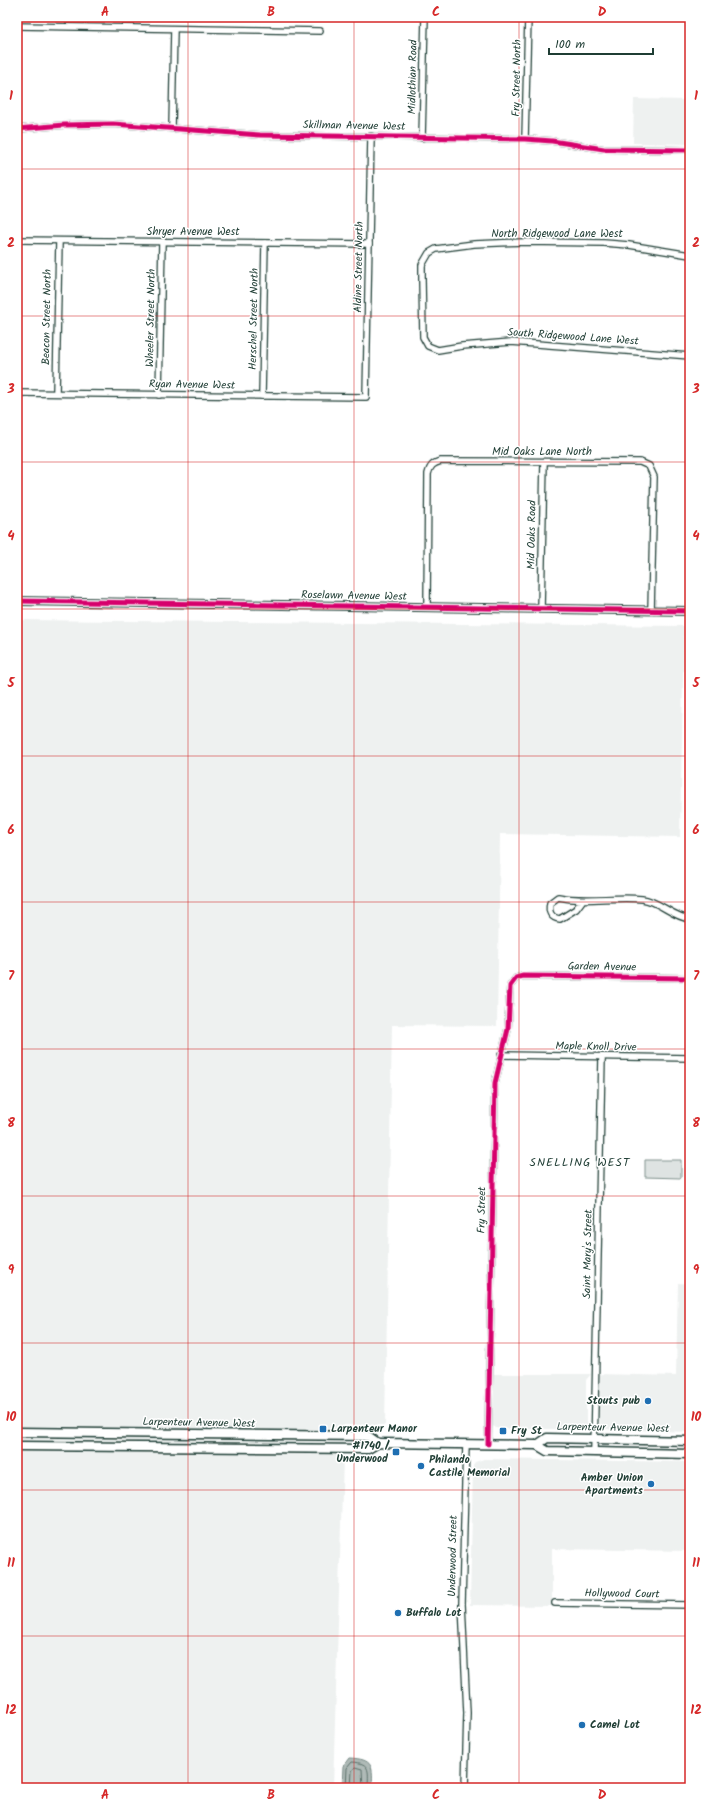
<svg xmlns="http://www.w3.org/2000/svg" width="707" height="1805" font-family="Kalam,sans-serif">
  <rect width="100%" height="100%" fill="#fff"/>
  <filter id="ink" filterUnits="userSpaceOnUse"><feTurbulence type="fractalNoise" baseFrequency=".025" numOctaves="2"/><feDisplacementMap in="SourceGraphic" scale="8" xChannelSelector="R" yChannelSelector="G"/><feConvolveMatrix kernelMatrix="1 2 1 2 8 2 1 2 1" color-interpolation-filters="sRGB"/></filter>
  <g filter="url(#ink)">
    <g fill="#eef1f0">
      <path d="M687 17H690V144L633 143 634 99 686 100Z"/>
      <path d="M17 620 684 626 680 837 500 834 497 1026 392 1025 385 1425H344L333 1788H17Z"/>
      <path d="M678 1283 690 1284V1432L601 1429 598 1411 599 1374 676 1376Z"/>
      <path d="M494 1374H591L586 1380V1421L589 1424V1429H498L493 1426Z"/>
      <path d="M484 1459 690 1462V1551L552 1549V1606L470 1605 473 1466 475 1462Z"/>
    </g>
    <path fill="#dee3e2" stroke="#7e908b" d="M645 1160H681V1178L645 1177Z"/>
    <path fill="#afbab7" stroke="#758883" d="M349 1758C374 1759 373 1766 372 1788H342L343 1766Z"/>
    <g fill="none" stroke-linecap="round" stroke-linejoin="round">
      <g stroke="#596f68" stroke-width="1">
        <path d="M346 1788 347 1768 352 1762C372 1763 368 1772 368 1788"/>
        <path d="M351 1788 352 1771 355 1767 362 1769 363 1788"/>
      </g>
      <defs>
        <g id="minor">
          <path d="M17 26 320 31"/>
          <path d="M172 128 174 29"/>
          <path d="M17 129 64 125 113 124 260 135 525 139 552 141 604 149 690 150"/>
          <path d="M422 138 425 17"/>
          <path d="M525 139 528 17"/>
          <path d="M17 240 369 244"/>
          <path d="M690 255 629 245 604 243 524 242 474 244 436 249 429 253 422 265V280L423 337 428 346 438 350 462 346 511 342 690 356"/>
          <path d="M17 393 366 397 371 136"/>
          <path d="M56 393 59 241"/>
          <path d="M159 395 162 242"/>
          <path d="M262 396 265 243"/>
          <path d="M427 607 428 474C430 466 433 463 441 461L640 462 649 466 654 477 651 611"/>
          <path d="M541 609 544 462"/>
          <path d="M582 901 576 909 560 919C551 918 548 912 550 903L558 897C587 903 613 896 642 899 660 901 672 917 690 919"/>
          <path d="M501 1055 690 1058"/>
          <path d="M488 1444 495 1083 508 1029 510 986 516 978 523 976 690 978"/>
          <path d="M594 1452 602 1057"/>
          <path d="M555 1603 690 1605"/>
          <path d="M465 1788 467 1713 462 1604 466 1444"/>
        </g>
        <path id="tertiary" d="M17 601 690 611"/>
        <g id="secondary">
          <path d="M17 1432 368 1436 378 1443"/>
          <path d="M537 1445 547 1438 690 1441"/>
          <path d="M17 1446 368 1449 378 1443 537 1445 547 1451 690 1454"/>
        </g>
      </defs>
      <use href="#minor" stroke="#1f3d34" stroke-width="8"/>
      <use href="#tertiary" stroke="#1f3d34" stroke-width="10"/>
      <use href="#secondary" stroke="#1f3d34" stroke-width="11"/>
      <use href="#minor" stroke="#fff" stroke-width="5.5"/>
      <use href="#tertiary" stroke="#fff" stroke-width="7"/>
      <use href="#secondary" stroke="#fff" stroke-width="8"/>
      <defs>
        <g id="cycleway">
          <path d="M17 129 64 125 113 124 260 135 525 139 552 141 604 149 690 150"/>
          <path d="M17 601 690 611"/>
          <path d="M488 1444 495 1083 508 1029 510 986 516 978 523 976 690 978"/>
        </g>
      </defs>
      <use href="#cycleway" stroke="#fff" stroke-width="8"/>
      <use href="#cycleway" stroke="#d6006c" stroke-width="5"/>
    </g>
  </g>
  <path fill="none" stroke="#d62828" stroke-width="1" stroke-opacity="0.55" d="M188 17V1788M354 17V1788M519 17V1788M17 169H690M17 316H690M17 462H690M17 609H690M17 756H690M17 902H690M17 1049H690M17 1196H690M17 1343H690M17 1490H690M17 1636H690"/>
  <g fill="#1f6fb2" stroke="#fff" stroke-width="1.5">
    <circle cx="648" cy="1401" r="4"/>
    <rect x="319" y="1425" width="8" height="8" rx="2"/>
    <rect x="499" y="1427" width="8" height="8" rx="2"/>
    <rect x="392" y="1448" width="8" height="8" rx="2"/>
    <circle cx="421" cy="1466" r="4"/>
    <circle cx="651" cy="1484" r="4"/>
    <circle cx="398" cy="1613" r="4"/>
    <circle cx="582" cy="1725" r="4"/>
  </g>
  <g text-anchor="middle" dominant-baseline="central" stroke-width="3" stroke-linejoin="round" paint-order="stroke">
    <g font-size="11" fill="#1f3d34" stroke="#fff">
      <text transform="translate(413 77) rotate(-89)">Midlothian Road</text>
      <text transform="translate(517 78) rotate(-89)">Fry Street North</text>
      <text transform="translate(354 126) rotate(1)">Skillman Avenue West</text>
      <text x="193" y="232">Shryer Avenue West</text>
      <text x="557" y="234">North Ridgewood Lane West</text>
      <text transform="translate(359 267) rotate(-89)">Aldine Street North</text>
      <text transform="translate(47 317) rotate(-89)">Beacon Street North</text>
      <text transform="translate(151 318) rotate(-89)">Wheeler Street North</text>
      <text transform="translate(254 319) rotate(-89)">Herschel Street North</text>
      <text transform="translate(573 337) rotate(4)">South Ridgewood Lane West</text>
      <text transform="translate(192 385) rotate(1)">Ryan Avenue West</text>
      <text x="542" y="452">Mid Oaks Lane North</text>
      <text transform="translate(532 535) rotate(-89)">Mid Oaks Road</text>
      <text transform="translate(354 596) rotate(1)">Roselawn Avenue West</text>
      <text transform="translate(602 967) rotate(1)">Garden Avenue</text>
      <text transform="translate(596 1047) rotate(1)">Maple Knoll Drive</text>
      <text transform="translate(482 1210) rotate(-89)">Fry Street</text>
      <text transform="translate(588 1254) rotate(-89)">Saint Mary's Street</text>
      <text transform="translate(199 1423) rotate(1)">Larpenteur Avenue West</text>
      <text transform="translate(613 1428) rotate(1)">Larpenteur Avenue West</text>
      <text transform="translate(453 1556) rotate(-89)">Underwood Street</text>
      <text transform="translate(622 1594) rotate(1)">Hollywood Court</text>
    </g>
    <g font-size="11" font-weight="bold" fill="#1f3d34" stroke="#fff" text-anchor="start">
      <text x="640" y="1401" text-anchor="end">Stouts pub</text>
      <text x="331" y="1429">Larpenteur Manor</text>
      <text x="511" y="1431">Fry St</text>
      <text x="388" y="1446" text-anchor="end">#1740 /<tspan x="388" dy="13">Underwood</tspan></text>
      <text x="429" y="1460">Philando<tspan x="429" dy="13">Castile Memorial</tspan></text>
      <text x="643" y="1478" text-anchor="end">Amber Union<tspan x="643" dy="13">Apartments</tspan></text>
      <text x="406" y="1613">Buffalo Lot</text>
      <text x="590" y="1725">Camel Lot</text>
    </g>
    <g font-size="12" letter-spacing="1" fill="#1f3d34" stroke="#fff">
      <text x="580" y="1162">SNELLING WEST</text>
    </g>
  </g>
  <rect width="707" height="1805" fill="none" stroke="#fff" stroke-width="44"/>
  <path d="M549 48v6h104v-6" fill="none" stroke="#1f3d34" stroke-width="2"/>
  <text x="555" y="48" font-size="12" fill="#1f3d34" stroke="#ffffff" stroke-width="3" paint-order="stroke">100 m</text>
  <rect x="22" y="22" width="663" height="1761" fill="none" stroke="#d62828" stroke-width="1.5"/>
  <g font-size="13" text-anchor="middle" font-weight="bold" fill="#d62828">
    <text x="105" y="16">A</text>
    <text x="271" y="16">B</text>
    <text x="436" y="16">C</text>
    <text x="602" y="16">D</text>
    <text x="11" y="100">1</text>
    <text x="696" y="100">1</text>
    <text x="11" y="247">2</text>
    <text x="696" y="247">2</text>
    <text x="11" y="393">3</text>
    <text x="696" y="393">3</text>
    <text x="11" y="540">4</text>
    <text x="696" y="540">4</text>
    <text x="11" y="687">5</text>
    <text x="696" y="687">5</text>
    <text x="11" y="834">6</text>
    <text x="696" y="834">6</text>
    <text x="11" y="980">7</text>
    <text x="696" y="980">7</text>
    <text x="11" y="1127">8</text>
    <text x="696" y="1127">8</text>
    <text x="11" y="1274">9</text>
    <text x="696" y="1274">9</text>
    <text x="11" y="1421">10</text>
    <text x="696" y="1421">10</text>
    <text x="11" y="1567">11</text>
    <text x="696" y="1567">11</text>
    <text x="11" y="1714">12</text>
    <text x="696" y="1714">12</text>
    <text x="105" y="1799">A</text>
    <text x="271" y="1799">B</text>
    <text x="436" y="1799">C</text>
    <text x="602" y="1799">D</text>
  </g>
</svg>
